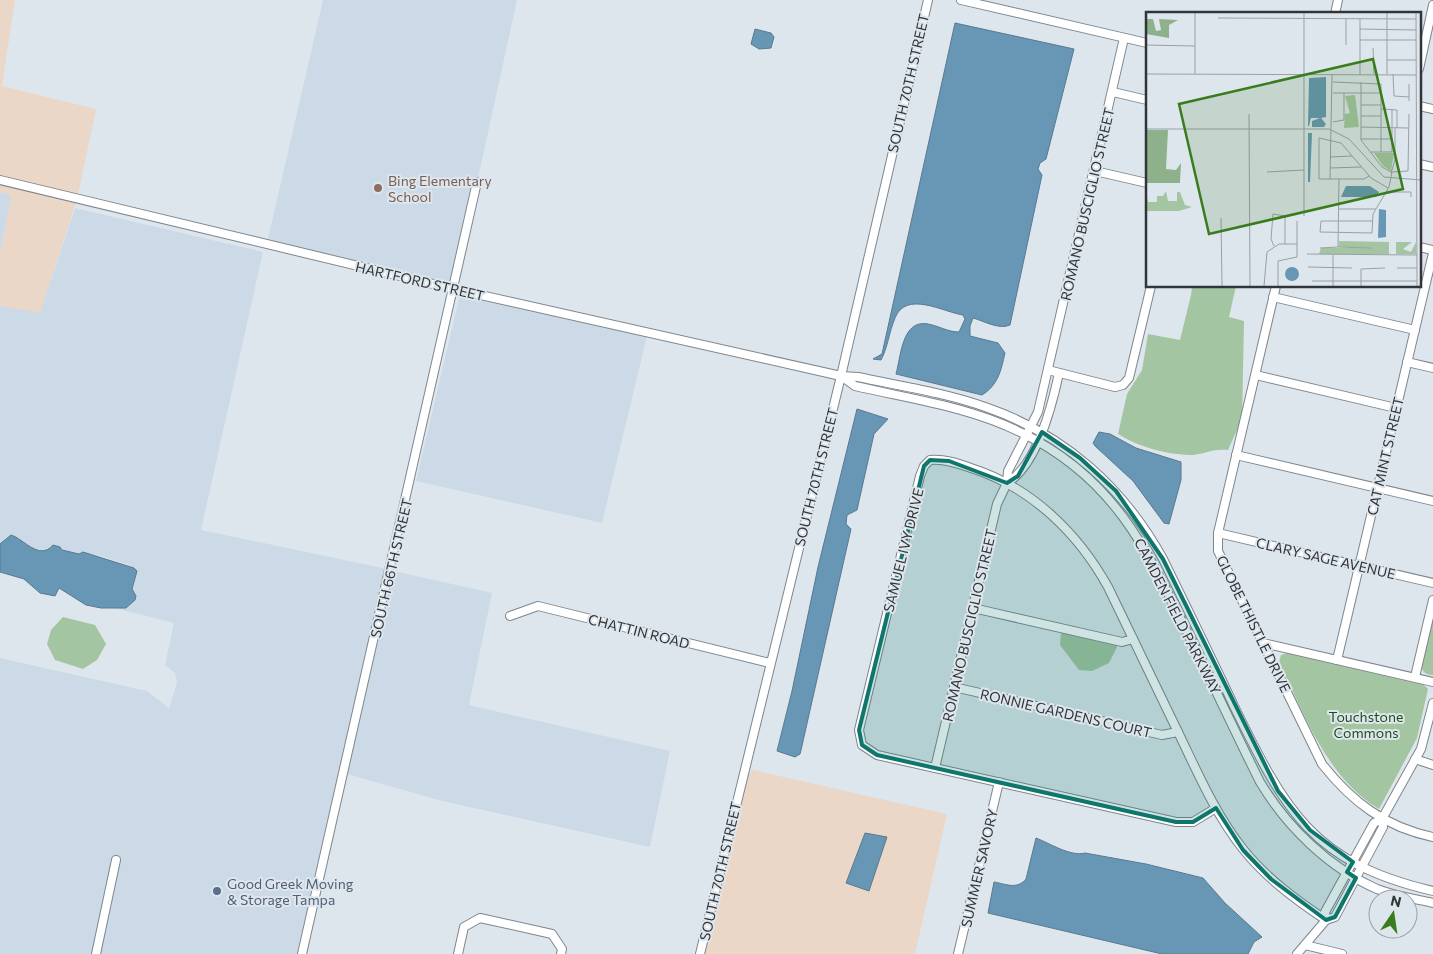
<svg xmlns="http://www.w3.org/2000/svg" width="1433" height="954" font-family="Commissioner,sans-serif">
  <rect width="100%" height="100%" fill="#dee6ed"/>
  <g fill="#ebd7c8">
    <path d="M0 0H15L2 86 96 109 78 195 0 176Z"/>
    <path d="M0 184 76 202 40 314 0 306V254L11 196 0 192Z"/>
    <path d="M753 770 947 814 915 954H704L746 778Z"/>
  </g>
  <g fill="#ccdae7">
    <path d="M323 0H517L454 288 267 243Z"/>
    <path d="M0 192 11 196 0 254Z"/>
    <path d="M75 208 263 252 201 530 387 569 299 954H100L120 857 113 856 93 954H0V658L147 691 169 708 177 683 175 673 165 665 174 623 107 606 126 608 135 600 132 589 137 571 129 565 105 557 83 552 80 554 62 550 53 545 45 550 34 549 17 538 0 544V306L40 313Z"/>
    <path d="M460 294 647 336 602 523 416 481Z"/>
    <path d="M394 571 492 593 469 705 670 751 650 847 442 801 347 774Z"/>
  </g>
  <g fill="#a4c5a1">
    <path d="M1190 286H1236L1229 317 1244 321 1242 419 1228 450C1212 448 1203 455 1189 455 1164 454 1139 447 1118 434L1127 394 1142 370 1148 334 1180 340 1191 295 1192 288Z"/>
    <path d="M1433 615V675C1426 675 1422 672 1421 665Z"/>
    <path d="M63 617 95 625 106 644 97 660 83 669 55 660 47 644 51 630Z"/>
    <path d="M1061 632 1116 644 1117 647 1109 663 1092 671 1079 670 1060 645Z"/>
    <path d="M1287 653 1423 684 1428 689 1417 738 1379 809C1326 777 1305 715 1279 662L1281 655Z"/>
  </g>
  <g fill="#6897b6" stroke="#587a90">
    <path d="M955 23 1074 49 1046 159 1040 163 1038 169 1042 175 1010 325C999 330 984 321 973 318L970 326V336L998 343 1005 353C1001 371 998 385 982 395L896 374C901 356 902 319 928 324 939 326 948 332 959 332L965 319 963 315C943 312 906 290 895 318 889 332 888 347 881 360L873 359 882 354Z"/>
    <path d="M755 29 771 33 774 37 771 48 759 49 751 44Z"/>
    <path d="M857 409 888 419 874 434 857 510 847 515 846 524 851 529 801 750 800 754 795 757 777 751 792 691 818 567Z"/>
    <path d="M1099 432 1110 434 1136 448 1181 462V480L1169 524 1164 523 1133 481 1095 446 1093 443Z"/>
    <path d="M11 535C24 539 39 561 53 545L60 547 62 550 79 554 83 552 134 568 137 571 132 589 136 596 135 600 126 608H101L86 605 59 588 55 596 40 593 24 579 0 572V544Z"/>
    <path d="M865 833 887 837 869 891 846 883Z"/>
    <path d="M1036 838C1049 843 1071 857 1085 853L1146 864 1203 878 1225 903 1262 937 1254 942 1248 954H1162L988 913 994 882C1006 884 1017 890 1026 879Z"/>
  </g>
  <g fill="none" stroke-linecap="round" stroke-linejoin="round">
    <defs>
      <g id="minor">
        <path d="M961 0 1147 43"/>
        <path d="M1335 14 1338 0"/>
        <path d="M1419 69 1433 5"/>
        <path d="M1113 92 1147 100"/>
        <path d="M1419 106 1433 109"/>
        <path d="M1419 164 1433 167"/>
        <path d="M1095 171 1147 183"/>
        <path d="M0 180 454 289 841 376 858 377C901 386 946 393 988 408 1065 435 1124 488 1163 559 1187 608 1211 657 1234 706 1285 810 1312 863 1433 891"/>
        <path d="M1419 247 1433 250"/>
        <path d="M1276 286 1218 533V551L1322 764C1352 802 1385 827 1433 837"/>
        <path d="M1273 297 1415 330"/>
        <path d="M1407 362 1433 368"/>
        <path d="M1048 370 1115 387 1123 385 1129 378 1151 286"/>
        <path d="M1256 375 1396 408"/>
        <path d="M841 376 855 386C911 399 971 407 1022 433 1114 478 1147 549 1189 636 1213 684 1236 734 1260 782 1287 827 1329 868 1377 889 1395 896 1415 899 1433 903"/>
        <path d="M1236 455 1433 501"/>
        <path d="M1007 483C1037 465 1052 406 1059 373"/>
        <path d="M1218 533 1433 583"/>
        <path d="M973 608 1122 642 1133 639"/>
        <path d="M510 616 538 606 770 663"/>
        <path d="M1263 643 1433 682"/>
        <path d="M1337 660 1433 253"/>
        <path d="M1415 677 1433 600"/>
        <path d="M954 687 1162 735 1178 732"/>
        <path d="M1415 759 1433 765"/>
        <path d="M935 768 997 504 1007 483 1008 471 1038 412 1124 38"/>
        <path d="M1216 808 1193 822H1176L877 755 862 745 859 730 920 476 924 466 930 460C945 459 957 463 971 468 1031 487 1078 533 1108 587 1131 635 1154 683 1177 730 1197 771 1215 814 1243 849 1266 878 1296 900 1326 920"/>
        <path d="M1326 920 1325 912 1374 823 1382 819 1421 749 1433 703"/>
        <path d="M1305 945 1342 954"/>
        <path d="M96 954 116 860"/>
        <path d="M302 954 477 182"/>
        <path d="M458 954 464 927 480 918 552 934 562 949 561 954"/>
        <path d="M700 954 841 376 928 0"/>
        <path d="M958 954 999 782"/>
        <path d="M1297 954 1326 920 1335 917 1383 827 1382 819"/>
      </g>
    </defs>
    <use href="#minor" stroke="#7e858c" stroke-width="10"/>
    <use href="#minor" stroke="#fff" stroke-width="8"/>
  </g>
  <path fill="#0f766e" fill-opacity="0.2" stroke="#0f766e" stroke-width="4" stroke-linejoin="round" d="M1042 432 1080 458 1116 491 1163 559 1278 791 1310 830 1353 862 1347 872 1356 878 1335 917 1326 920 1271 879 1243 850 1216 808 1193 822H1176L877 755 862 745 859 730 924 466 930 460 949 461 1007 483 1018 476Z"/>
  <circle fill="#8d6e63" stroke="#dee6ed" stroke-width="2" cx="378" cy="188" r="5"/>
  <circle fill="#5c6f8a" stroke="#dee6ed" stroke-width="2" cx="217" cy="891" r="5"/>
  <g text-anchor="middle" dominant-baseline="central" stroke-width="4" stroke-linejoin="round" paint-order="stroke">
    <g font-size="14" fill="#323538" stroke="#dee6ed">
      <text transform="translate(908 83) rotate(-77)">SOUTH 70TH STREET</text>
      <text transform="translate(1087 204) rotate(-77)">ROMANO BUSCIGLIO STREET</text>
      <text transform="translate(420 281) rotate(13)">HARTFORD STREET</text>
      <text transform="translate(1385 456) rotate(-77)">CAT MINT STREET</text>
      <text transform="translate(816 477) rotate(-76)">SOUTH 70TH STREET</text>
      <text transform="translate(903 550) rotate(-76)">SAMUEL IVY DRIVE</text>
      <text transform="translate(1326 558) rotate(13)">CLARY SAGE AVENUE</text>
      <text transform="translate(391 568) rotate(-77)">SOUTH 66TH STREET</text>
      <text transform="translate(1178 616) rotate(63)">CAMDEN FIELD PARKWAY</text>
      <text transform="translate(1254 624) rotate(64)">GLOBE THISTLE DRIVE</text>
      <text transform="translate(969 625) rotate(-77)">ROMANO BUSCIGLIO STREET</text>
      <text transform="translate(639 631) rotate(14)">CHATTIN ROAD</text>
      <text transform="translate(1066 713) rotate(13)">RONNIE GARDENS COURT</text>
      <text transform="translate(979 868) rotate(-77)">SUMMER SAVORY</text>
      <text transform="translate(720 871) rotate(-77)">SOUTH 70TH STREET</text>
    </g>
    <g font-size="14" fill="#785e54" stroke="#dee6ed" text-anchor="start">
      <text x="388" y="180">Bing Elementary<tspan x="388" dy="16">School</tspan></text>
    </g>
    <g font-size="14" fill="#1b4d19" stroke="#dee6ed">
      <text x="1366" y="716">Touchstone<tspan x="1366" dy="16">Commons</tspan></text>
    </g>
    <g font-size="14" fill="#4e5e75" stroke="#dee6ed" text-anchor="start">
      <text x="227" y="883">Good Greek Moving<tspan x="227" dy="16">&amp; Storage Tampa</tspan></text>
    </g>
  </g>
  <g transform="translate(1146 12)">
    <rect width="275" height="275" fill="#dee6ed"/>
    <path d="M209 83 213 115 198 116 199 102 204 101 199 84ZM228 141H248L245 159 237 154ZM20 179 22 189H31V180H34L39 193 46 195 33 199H0V180L2 190H11V184H17ZM193 229 243 230V242H173L175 236H230L193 235ZM250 230H266L257 237 265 240 270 230V242H250Z" fill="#a4c5a1"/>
    <path d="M0 7H7L10 19 15 18 13 7 32 8 23 13V26L0 22ZM0 118H22L20 157 30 158 35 151 34 171H0Z" fill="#8db18a"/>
    <path d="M180 65V105L175 106 180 112 178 115H166V109L174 106H165L163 114H162L163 66ZM162 121H166L164 170H162ZM200 174H224L233 180 230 185H195ZM233 197 240 198V225L232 226ZM139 262a7 7 0 1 1 14 0a7 7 0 1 1-14 0Z" fill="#6897b6"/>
    <path fill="none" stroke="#999fa5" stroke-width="1" d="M49 1V62M270 1 271 274M72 6 270 7M214 7V62M214 17 270 18M214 28H270M0 33 49 34M200 33V7M227 36 228 62M241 48H270M0 62 270 63M241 62V1M247 62 248 84 263 85M187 70 235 72V140M215 70V128L236 155 245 160 262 159 263 102M263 72V89M187 81H235M215 93H235M235 97 251 98V116M103 102 104 274M215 104H235M187 110 198 108V81M215 115 262 116M0 117H183L203 127 238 165 275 168M215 127H247M225 140H246M246 140V97M184 145 206 144M184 156 215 155M121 160 158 158M245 161 249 148V116M223 164 218 167H173V126L195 131 225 166 242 176M184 167 186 62M240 180H265V185M193 197H230M158 204V1M75 206 76 274M227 209H175L174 220 226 221 227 202 243 175 246 160M128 234 125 227 127 202 139 204V232M192 235 226 236M174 236 192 235 193 167M161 242 271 243M187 243V274M162 255 206 256M251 256H271M166 269H271M118 274 121 240 133 232H151M132 274V249L151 245V209M215 274V257L239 256"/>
    <path fill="#397c1d" fill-opacity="0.15" stroke="#397c1d" stroke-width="2.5" d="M227 47 257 177 63 222 33 92Z"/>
    <rect width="275" height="275" fill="none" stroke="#323538" stroke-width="2.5"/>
  </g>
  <g transform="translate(1393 914) rotate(13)"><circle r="24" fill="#dee6ed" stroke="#999fa5"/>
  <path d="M0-4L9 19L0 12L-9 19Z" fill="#397c1d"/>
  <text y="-8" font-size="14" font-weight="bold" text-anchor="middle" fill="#323538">N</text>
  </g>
</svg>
